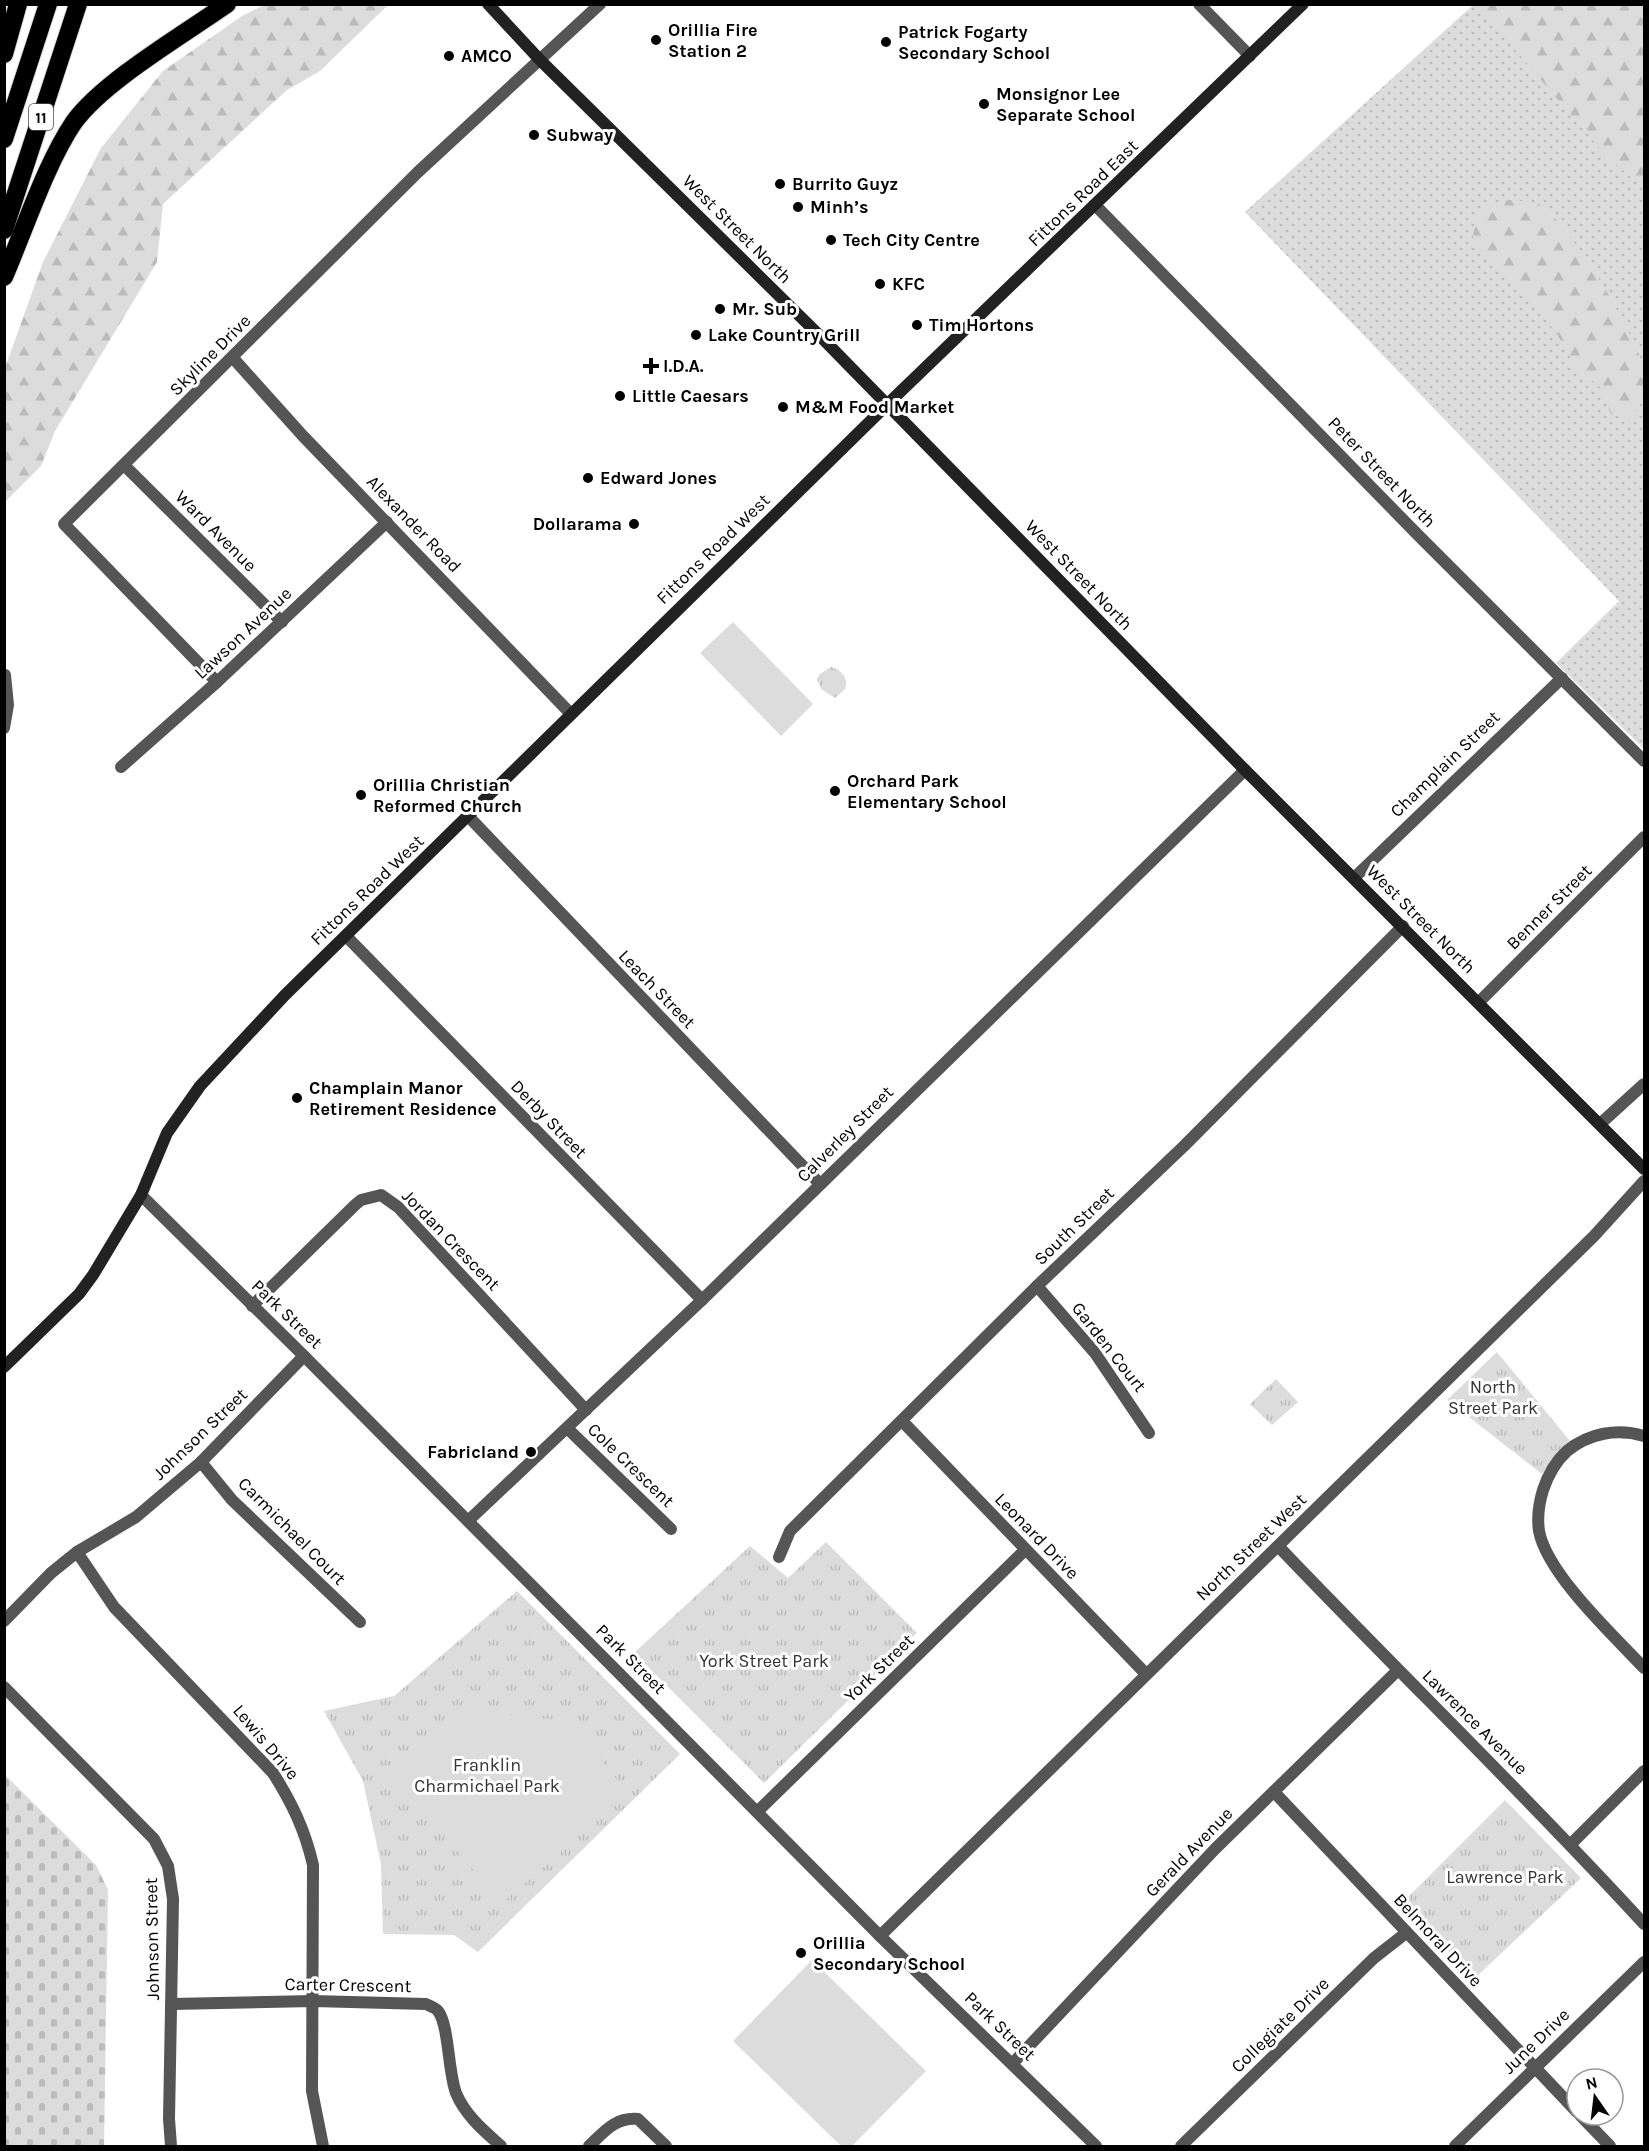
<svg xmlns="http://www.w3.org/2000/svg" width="1649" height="2151" font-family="Karla,sans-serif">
  <defs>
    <pattern id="grass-dots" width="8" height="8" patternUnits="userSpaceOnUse" patternTransform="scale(1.5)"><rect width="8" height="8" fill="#dcdcdc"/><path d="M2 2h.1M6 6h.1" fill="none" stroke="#bbb" stroke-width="1.8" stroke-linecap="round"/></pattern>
    <pattern id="forest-firs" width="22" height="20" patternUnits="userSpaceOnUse" patternTransform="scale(1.5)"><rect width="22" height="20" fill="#dcdcdc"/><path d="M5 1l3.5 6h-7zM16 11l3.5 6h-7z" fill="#bbb"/></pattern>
    <pattern id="cemetery-stones" width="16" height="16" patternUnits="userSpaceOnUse" patternTransform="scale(1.5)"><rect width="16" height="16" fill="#dcdcdc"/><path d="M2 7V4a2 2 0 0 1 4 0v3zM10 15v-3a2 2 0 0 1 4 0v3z" fill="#bbb"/></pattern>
    <pattern id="park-tufts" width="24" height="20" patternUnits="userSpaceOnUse" patternTransform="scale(1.5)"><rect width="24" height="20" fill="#dcdcdc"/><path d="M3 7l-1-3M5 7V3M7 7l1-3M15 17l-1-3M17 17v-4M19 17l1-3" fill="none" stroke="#bbb"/></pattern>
  </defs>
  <rect width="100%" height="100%" fill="#fff"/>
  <path fill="url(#grass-dots)" d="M1473 5H1644V749L1556 663 1619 601 1245 212Z"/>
  <g fill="url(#forest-firs)">
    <path d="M264 5H388L320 71 287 90 163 204 157 262 55 431 41 466 5 502V368L43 262 101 148 163 71 242 16Z"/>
    <path d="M1477 5H1644V188L1608 158Z"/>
    <path d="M1510 200C1518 201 1531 201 1538 204 1568 220 1638 337 1644 371 1649 394 1643 404 1628 420L1611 414 1599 386 1576 367 1557 334 1526 294 1477 251 1473 236 1476 218 1486 205Z"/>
  </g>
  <path fill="url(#cemetery-stones)" d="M4 1774 96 1865 108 1890 104 2146H5Z"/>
  <g fill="url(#park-tufts)">
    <path d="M831 667C842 670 849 678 845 689L835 698 821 689 817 679 820 674Z"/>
    <path d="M1497 1352 1570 1441 1542 1474 1447 1400Z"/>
    <path d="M1276 1379 1298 1402 1272 1425 1250 1404Z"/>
    <path d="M826 1542 917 1633 764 1783 634 1653 750 1546 788 1578Z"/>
    <path d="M517 1591 680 1754 478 1952 454 1935 383 1934 381 1864 363 1781 324 1711 394 1696Z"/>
    <path d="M1505 1800 1581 1878 1475 1978 1401 1904Z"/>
  </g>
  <g fill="#dcdcdc">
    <path d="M733 622 813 704 781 736 700 653Z"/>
    <path d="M473 1711 569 1721 628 1793 501 1904 392 1772Z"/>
    <path d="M812 1960 926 2071 852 2146H841L733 2041Z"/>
  </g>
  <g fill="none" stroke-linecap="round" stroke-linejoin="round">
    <defs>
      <g id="highway">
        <path d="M4 54 18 4"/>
        <path d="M4 139 48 4"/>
        <path d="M4 230 78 4"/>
        <path d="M4 277C24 231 46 163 74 122 104 81 183 35 227 4"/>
      </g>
    </defs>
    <use href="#highway" stroke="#dbdbdb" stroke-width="20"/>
    <g stroke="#555" stroke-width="12">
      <path d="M1199 4 1250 56"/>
      <path d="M1096 206 1418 535 1644 761"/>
      <path d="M233 358 303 436 571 714"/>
      <path d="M125 466 282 622"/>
      <path d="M217 682 64 524 418 172 600 4"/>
      <path d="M4 728 8 705 5 675"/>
      <path d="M121 767 217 682 387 522"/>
      <path d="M469 817 820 1184"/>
      <path d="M1354 878 1562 678"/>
      <path d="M346 936 702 1300"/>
      <path d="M1479 1002 1644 837"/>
      <path d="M1600 1124 1644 1084"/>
      <path d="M141 1195 304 1356 880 1936 1096 2146"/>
      <path d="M1037 1286 1095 1353 1149 1433"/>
      <path d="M252 1306 355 1205 361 1200 381 1195 398 1207 586 1410"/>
      <path d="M903 1422 1146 1674"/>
      <path d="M567 1428 671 1529"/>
      <path d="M1644 1436C1617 1428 1589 1433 1567 1451 1555 1462 1548 1475 1543 1490 1539 1503 1537 1517 1539 1531 1547 1574 1614 1636 1644 1668"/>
      <path d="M201 1462 232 1500 360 1622"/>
      <path d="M468 1521 702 1300 1245 770"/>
      <path d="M1279 1547C1400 1674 1526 1795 1644 1924"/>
      <path d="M77 1552 114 1607 273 1773C292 1803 305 1830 313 1865L312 2091 323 2146"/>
      <path d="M779 1557 790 1531 1037 1286 1184 1146 1403 926"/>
      <path d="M4 1621 51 1573 77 1552 136 1517 201 1462 304 1356"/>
      <path d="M4 1687 154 1839 168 1866 173 1899 169 2119 171 2146"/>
      <path d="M1274 1792 1577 2112"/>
      <path d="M758 1811 1025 1550"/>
      <path d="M1571 1844 1644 1771"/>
      <path d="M880 1936 1594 1236 1644 1181"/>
      <path d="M172 2004 313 2001 426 2004C430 2006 436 2008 438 2011 449 2025 448 2072 456 2093 465 2115 484 2131 501 2146"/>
      <path d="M1013 2063 1215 1849 1397 1671"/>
      <path d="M1580 2115 1610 2146"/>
      <path d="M589 2146C604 2132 615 2117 638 2119L666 2146"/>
      <path d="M1181 2146 1374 1958 1406 1933"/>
      <path d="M1455 2146 1644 1962"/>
    </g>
    <g stroke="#222" stroke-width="12">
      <path d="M488 4 540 60 821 337 1245 770 1644 1169"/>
      <path d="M4 1367 79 1294 93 1275 141 1195 167 1133 200 1086 285 995 898 394 1303 4"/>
    </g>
    <use href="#highway" stroke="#000" stroke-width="18"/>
  </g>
  <g fill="#000" stroke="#fff" stroke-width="2">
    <circle cx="656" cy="40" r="6"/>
    <circle cx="886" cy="42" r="6"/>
    <circle cx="449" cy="56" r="6"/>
    <circle cx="984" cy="104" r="6"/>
    <circle cx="534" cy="135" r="6"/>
    <circle cx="780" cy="184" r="6"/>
    <circle cx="798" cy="207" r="6"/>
    <circle cx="831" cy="240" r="6"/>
    <circle cx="880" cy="284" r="6"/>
    <circle cx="720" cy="309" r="6"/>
    <circle cx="917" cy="325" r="6"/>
    <circle cx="696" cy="335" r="6"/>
    <path d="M648 357h6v6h6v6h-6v6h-6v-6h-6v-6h6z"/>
    <circle cx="620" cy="396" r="6"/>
    <circle cx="783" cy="407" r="6"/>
    <circle cx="588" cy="478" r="6"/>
    <circle cx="634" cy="524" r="6"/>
    <circle cx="835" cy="791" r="6"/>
    <circle cx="361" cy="795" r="6"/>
    <circle cx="297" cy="1098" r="6"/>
    <circle cx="531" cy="1452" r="6"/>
    <circle cx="801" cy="1953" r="6"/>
  </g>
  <g text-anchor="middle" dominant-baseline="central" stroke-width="6" stroke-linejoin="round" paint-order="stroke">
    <rect fill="#fff" stroke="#4c4c4c" stroke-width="1.5" x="29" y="104" width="24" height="26" rx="4.5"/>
    <g font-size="16" font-weight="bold" fill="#000">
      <text x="41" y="117">11</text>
    </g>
    <g font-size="18" font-weight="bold" fill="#000" stroke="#fff" text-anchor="start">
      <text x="668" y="30">Orillia Fire<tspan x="668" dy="21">Station 2</tspan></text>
      <text x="898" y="32">Patrick Fogarty<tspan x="898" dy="21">Secondary School</tspan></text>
      <text x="461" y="56">AMCO</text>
      <text x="996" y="94">Monsignor Lee<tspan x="996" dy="21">Separate School</tspan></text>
      <text x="546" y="135">Subway</text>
      <text x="792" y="184">Burrito Guyz</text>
      <text x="810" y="207">Minh’s</text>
      <text x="843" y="240">Tech City Centre</text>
      <text x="892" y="284">KFC</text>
      <text x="732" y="309">Mr. Sub</text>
      <text x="929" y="325">Tim Hortons</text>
      <text x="708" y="335">Lake Country Grill</text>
      <text x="663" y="366">I.D.A.</text>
      <text x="632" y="396">Little Caesars</text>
      <text x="795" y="407">M&amp;M Food Market</text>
      <text x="600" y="478">Edward Jones</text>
      <text x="622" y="524" text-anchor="end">Dollarama</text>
      <text x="847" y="781">Orchard Park<tspan x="847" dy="21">Elementary School</tspan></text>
      <text x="373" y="785">Orillia Christian<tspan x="373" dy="21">Reformed Church</tspan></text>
      <text x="309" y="1088">Champlain Manor<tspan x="309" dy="21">Retirement Residence</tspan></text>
      <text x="519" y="1452" text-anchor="end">Fabricland</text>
      <text x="813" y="1943">Orillia<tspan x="813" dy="21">Secondary School</tspan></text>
    </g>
    <g font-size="18" fill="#000" stroke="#fff">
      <text transform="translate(1083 193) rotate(-44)">Fittons Road East</text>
      <text transform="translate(737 229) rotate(45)">West Street North</text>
      <text transform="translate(210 355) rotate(-45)">Skyline Drive</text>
      <text transform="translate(1382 472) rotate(46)">Peter Street North</text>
      <text transform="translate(414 524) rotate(46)">Alexander Road</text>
      <text transform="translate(216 531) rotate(45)">Ward Avenue</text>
      <text transform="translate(713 549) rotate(-44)">Fittons Road West</text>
      <text transform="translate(1079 575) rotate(46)">West Street North</text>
      <text transform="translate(243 633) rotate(-43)">Lawson Avenue</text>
      <text transform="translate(1445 764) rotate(-44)">Champlain Street</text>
      <text transform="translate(367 890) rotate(-44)">Fittons Road West</text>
      <text transform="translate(1549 907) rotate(-45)">Benner Street</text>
      <text transform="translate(1421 919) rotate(45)">West Street North</text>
      <text transform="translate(657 989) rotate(46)">Leach Street</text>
      <text transform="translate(549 1119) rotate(46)">Derby Street</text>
      <text transform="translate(845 1134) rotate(-45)">Calverley Street</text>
      <text transform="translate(1074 1226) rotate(-44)">South Street</text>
      <text transform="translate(451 1240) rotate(46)">Jordan Crescent</text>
      <text transform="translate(287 1314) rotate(44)">Park Street</text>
      <text transform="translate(1109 1347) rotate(52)">Garden Court</text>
      <text transform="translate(200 1434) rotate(-44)">Johnson Street</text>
      <text transform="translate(631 1465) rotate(44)">Cole Crescent</text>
      <text transform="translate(292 1531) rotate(45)">Carmichael Court</text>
      <text transform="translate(1037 1536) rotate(46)">Leonard Drive</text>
      <text transform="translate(1251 1547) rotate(-44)">North Street West</text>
      <text transform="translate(631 1659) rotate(45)">Park Street</text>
      <text transform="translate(879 1668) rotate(-44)">York Street</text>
      <text transform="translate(1475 1722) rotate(45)">Lawrence Avenue</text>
      <text transform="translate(266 1742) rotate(50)">Lewis Drive</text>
      <text transform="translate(1189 1852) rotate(-46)">Gerald Avenue</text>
      <text transform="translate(152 1939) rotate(-91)">Johnson Street</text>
      <text transform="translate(1438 1940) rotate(47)">Belmoral Drive</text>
      <text transform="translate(348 1985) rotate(1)">Carter Crescent</text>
      <text transform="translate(1280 2025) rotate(-44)">Collegiate Drive</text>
      <text transform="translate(1000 2026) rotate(44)">Park Street</text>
      <text transform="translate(1536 2041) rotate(-44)">June Drive</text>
    </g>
    <g font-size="18" fill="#333" stroke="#fff">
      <text x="1493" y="1387">North<tspan x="1493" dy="21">Street Park</tspan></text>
      <text x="764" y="1661">York Street Park</text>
      <text x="487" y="1765">Franklin<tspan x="487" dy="21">Charmichael Park</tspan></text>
      <text x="1505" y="1877">Lawrence Park</text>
    </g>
  </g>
  <rect width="1649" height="2151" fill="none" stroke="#000000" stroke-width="12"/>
  <g transform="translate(1595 2097) rotate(346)"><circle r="28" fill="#ffffff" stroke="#999999" stroke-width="1.5"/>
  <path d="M0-4.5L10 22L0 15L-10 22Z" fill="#000000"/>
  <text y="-9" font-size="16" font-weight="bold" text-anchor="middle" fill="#000000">N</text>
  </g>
</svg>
